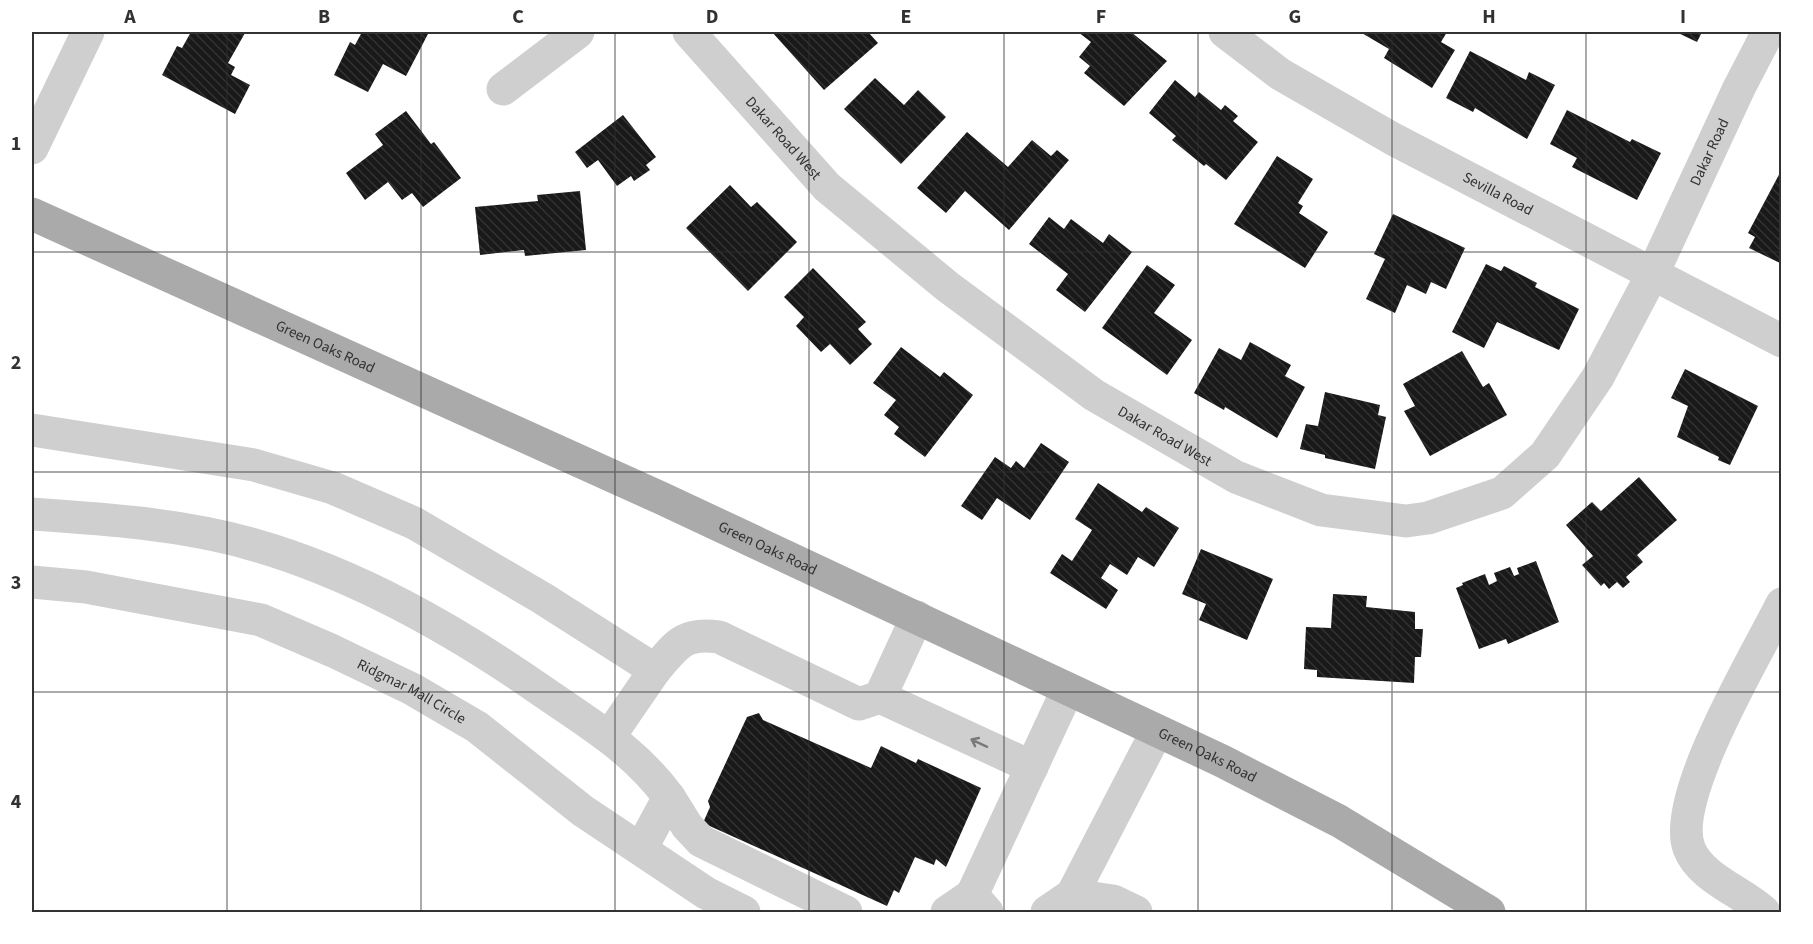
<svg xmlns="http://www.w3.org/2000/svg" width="1813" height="944" font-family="'Source Sans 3',sans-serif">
  <defs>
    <pattern id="building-back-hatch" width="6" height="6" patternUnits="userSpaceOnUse" patternTransform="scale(1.5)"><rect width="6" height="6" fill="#191919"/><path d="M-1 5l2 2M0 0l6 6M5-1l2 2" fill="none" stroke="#323232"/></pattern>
  </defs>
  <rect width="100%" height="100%" fill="#fff"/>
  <g fill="url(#building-back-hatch)">
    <path d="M191 32 245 33 228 63 235 67 231 75 250 85 235 114 162 75 177 46 182 48Z"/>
    <path d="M362 32H429L406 76 383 64 368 92 334 75 350 42 355 45Z"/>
    <path d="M772 32H868L878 43 824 90Z"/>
    <path d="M1078 32H1131L1167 61 1124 106 1084 73 1090 66 1079 57 1091 42Z"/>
    <path d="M1360 32H1447L1441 42 1455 50 1432 88 1384 58 1389 49Z"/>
    <path d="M1676 32H1702L1697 42Z"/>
    <path d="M1470 51 1526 80 1529 72 1555 85 1527 139 1475 108 1473 112 1446 98Z"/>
    <path d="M875 78 904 105 918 90 946 117 901 164 844 109Z"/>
    <path d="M1175 80 1195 97 1199 92 1221 110 1225 105 1238 116 1233 121 1258 142 1226 180 1206 164 1204 166 1172 140 1176 136 1149 113Z"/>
    <path d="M1567 110 1630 142 1632 139 1661 153 1637 200 1572 167 1577 158 1550 144Z"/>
    <path d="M406 111 431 144 434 142 461 178 423 207 412 193 402 200 388 182 365 200 346 173 383 145 375 134Z"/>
    <path d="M623 115 656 157 646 165 650 170 634 181 631 176 617 186 598 160 587 168 575 152Z"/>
    <path d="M967 132 1008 167 1032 140 1051 156 1057 150 1069 160 1009 230 965 191 946 213 917 188Z"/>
    <path d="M1277 156 1313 179 1298 203 1303 206 1299 213 1328 232 1305 268 1234 224Z"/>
    <path d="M1782 169V264L1749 248 1755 237 1748 233Z"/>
    <path d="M730 185 751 207 757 202 797 242 748 291 686 228Z"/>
    <path d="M580 191 586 250 525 256 524 250 480 255 475 207 538 201 537 195Z"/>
    <path d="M1393 214 1465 248 1446 289 1431 282 1426 294 1407 285 1395 313 1366 299 1385 259 1374 254Z"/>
    <path d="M1049 217 1064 229 1071 219 1103 243 1109 234 1132 252 1085 312 1056 290 1068 274 1029 244Z"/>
    <path d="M1486 264 1501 271 1504 266 1537 283 1535 287 1579 309 1559 350 1497 322 1484 348 1452 332Z"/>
    <path d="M1147 265 1175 285 1154 313 1192 340 1167 375 1102 328Z"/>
    <path d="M813 268 866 322 858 329 872 344 850 365 830 344 821 352 796 326 804 317 784 297Z"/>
    <path d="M1250 342 1291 365 1285 376 1305 387 1277 438 1225 407 1224 410 1194 393 1219 348 1241 360Z"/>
    <path d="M901 347 940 377 944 372 973 395 925 457 894 434 899 427 884 415 896 400 873 383Z"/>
    <path d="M1462 351 1483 387 1489 383 1507 415 1430 456 1404 411 1415 406 1403 384Z"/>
    <path d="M1685 369 1758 406 1730 465 1718 460 1719 457 1677 437 1688 406 1671 398Z"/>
    <path d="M1325 392 1380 405 1378 415 1386 417 1375 469 1325 458V455L1300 449 1306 424 1318 426Z"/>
    <path d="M1041 443 1069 462 1030 520 997 498 982 520 961 506 995 457 1011 468 1016 461 1024 468Z"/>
    <path d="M1639 477 1677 520 1637 555 1643 562 1626 577 1630 582 1623 588 1617 582 1609 589 1604 583 1601 586 1582 565 1593 556 1566 525 1592 502 1601 511Z"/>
    <path d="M1098 483 1142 512 1146 507 1179 528 1154 567 1138 557 1127 575 1110 564 1101 578 1118 590 1106 609 1050 573 1062 554 1072 561 1092 530 1075 519Z"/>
    <path d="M1201 549 1273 579 1247 640 1199 620 1206 604 1182 594Z"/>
    <path d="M1536 561 1559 622 1508 644 1506 639 1479 649 1456 588 1463 585 1462 583 1485 574 1489 585 1497 581 1494 573 1510 567 1514 576 1519 574 1517 568Z"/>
    <path d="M1333 594 1367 596 1366 607 1415 612V629H1423L1421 657H1415L1414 683 1317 677V670L1304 669 1306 627 1331 628Z"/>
    <path d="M759 713 763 720 871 768 881 746 916 763 918 759 981 788 946 867 936 859 934 865 915 857 899 893 894 890 887 906 703 823 710 807 708 801 747 717Z"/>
  </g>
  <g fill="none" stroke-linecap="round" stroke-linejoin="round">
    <g stroke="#cfcfcf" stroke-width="33">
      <path id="s1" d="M689 32 827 187 948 287 1094 395 1236 477 1321 510 1406 521 1428 518 1502 493 1545 455 1598 377 1653 273 1739 88 1768 32"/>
      <path id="s2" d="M1225 32 1280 74 1393 139 1782 341"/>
      <path d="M503 89 578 32"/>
      <path d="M32 148 88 32"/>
      <path d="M32 430 254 465 333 488 414 523 542 598 655 670C677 644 684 632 719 637L859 704 880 697 917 617"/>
      <path d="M32 514C105 519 180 524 251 544 357 574 455 630 545 693 593 726 634 750 669 797"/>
      <path id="s3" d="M32 582 86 587 261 620 333 651 412 689 477 727 583 811 706 893 744 912"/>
      <path d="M880 697 1032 767"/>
      <path d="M609 737 655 670"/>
      <path d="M641 849 669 797 687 826 701 841 846 912"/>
      <path d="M1072 895 1113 901 1136 912"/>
      <path d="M947 912 972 895"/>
      <path d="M987 912 972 895 1068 689"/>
      <path d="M1047 912 1072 895 1157 731"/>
      <path d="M1764 912C1743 892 1700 878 1689 848 1670 798 1757 654 1782 604"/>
    </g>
    <path stroke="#aaa" stroke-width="33" id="s4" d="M32 214 661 498 1222 761 1339 821 1489 912"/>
  </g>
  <defs><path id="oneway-shaft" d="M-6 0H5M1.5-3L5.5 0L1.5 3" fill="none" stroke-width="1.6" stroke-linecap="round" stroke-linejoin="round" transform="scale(1.5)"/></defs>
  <use stroke="#797979" href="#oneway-shaft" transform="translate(979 743) rotate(-155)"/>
  <path fill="none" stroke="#323232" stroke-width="1.5" stroke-opacity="0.55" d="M227 32V912M421 32V912M615 32V912M809 32V912M1004 32V912M1198 32V912M1392 32V912M1586 32V912M32 252H1782M32 472H1782M32 692H1782"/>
  <g text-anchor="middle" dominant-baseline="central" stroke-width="6" stroke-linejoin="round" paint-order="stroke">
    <g font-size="15" fill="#323232" stroke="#fff">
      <text stroke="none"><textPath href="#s1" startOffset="142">Dakar Road West</textPath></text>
      <text stroke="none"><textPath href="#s1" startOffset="1390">Dakar Road</textPath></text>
      <text stroke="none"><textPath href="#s2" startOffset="318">Sevilla Road</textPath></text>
      <text stroke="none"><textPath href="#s4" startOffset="322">Green Oaks Road</textPath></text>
      <text stroke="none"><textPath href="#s1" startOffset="628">Dakar Road West</textPath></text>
      <text stroke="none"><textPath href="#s4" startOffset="808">Green Oaks Road</textPath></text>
      <text stroke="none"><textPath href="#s3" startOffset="399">Ridgmar Mall Circle</textPath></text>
      <text stroke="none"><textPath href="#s4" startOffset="1294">Green Oaks Road</textPath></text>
    </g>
  </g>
  <rect width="1813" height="944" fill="none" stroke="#ffffff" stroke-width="66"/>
  <rect x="33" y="33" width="1747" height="878" fill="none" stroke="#323232" stroke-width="2"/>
  <g font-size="20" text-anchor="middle" font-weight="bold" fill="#323232">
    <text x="130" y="23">A</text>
    <text x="324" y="23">B</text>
    <text x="518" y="23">C</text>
    <text x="712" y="23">D</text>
    <text x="906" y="23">E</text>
    <text x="1101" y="23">F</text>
    <text x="1295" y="23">G</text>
    <text x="1489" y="23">H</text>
    <text x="1683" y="23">I</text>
    <text x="16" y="150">1</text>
    <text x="16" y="369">2</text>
    <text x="16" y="589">3</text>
    <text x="16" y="808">4</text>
  </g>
</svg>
